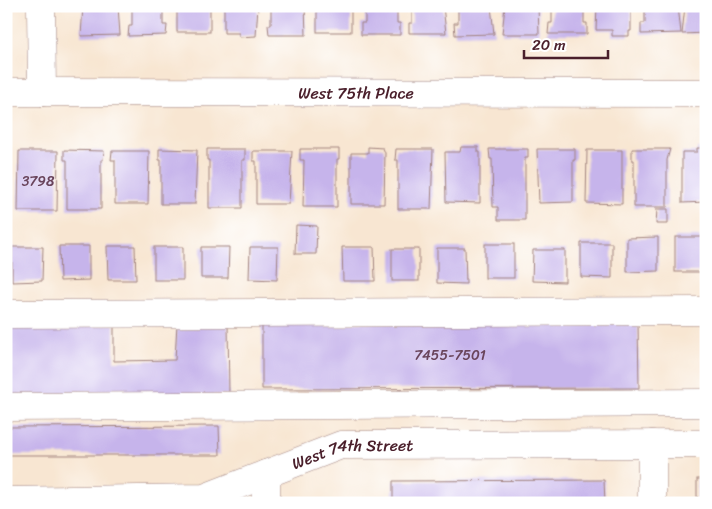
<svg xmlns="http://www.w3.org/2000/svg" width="712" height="509" font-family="Sriracha,sans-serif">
  <rect width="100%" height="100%" fill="#fff"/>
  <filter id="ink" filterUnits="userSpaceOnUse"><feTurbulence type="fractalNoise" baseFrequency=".02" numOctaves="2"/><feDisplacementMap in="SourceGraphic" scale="10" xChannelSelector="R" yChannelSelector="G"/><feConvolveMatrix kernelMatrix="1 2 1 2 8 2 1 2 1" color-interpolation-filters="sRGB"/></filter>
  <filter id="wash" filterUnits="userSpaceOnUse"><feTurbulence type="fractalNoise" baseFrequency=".0096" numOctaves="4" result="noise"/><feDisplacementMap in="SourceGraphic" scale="20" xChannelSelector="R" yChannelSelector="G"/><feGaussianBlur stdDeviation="1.12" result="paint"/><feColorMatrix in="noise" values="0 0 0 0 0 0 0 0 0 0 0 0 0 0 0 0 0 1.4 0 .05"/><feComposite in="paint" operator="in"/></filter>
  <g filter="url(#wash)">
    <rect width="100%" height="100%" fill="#f8e6d2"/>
    <g id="blocks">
      <g fill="#c6b4eb">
        <path d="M83 6H118L120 35 81 36Z"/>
        <path d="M132 6H163V25H167L166 35 128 36 129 26H132Z"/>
        <rect x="177" y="6" width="33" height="26"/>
        <path d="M224 6H258L256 36 239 37V33H224Z"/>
        <path d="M271 6H305L306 35H269L268 25H271Z"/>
        <rect x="317" y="6" width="34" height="26"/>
        <path d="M365 6H397V23H400V35H361V23H365Z"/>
        <path d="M412 6H443L446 33H409V23H412Z"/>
        <path d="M458 6H491L494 34 455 35 454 23H458Z"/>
        <path d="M505 6H538L539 34H502Z"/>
        <path d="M552 6H584V23H587V34H548L549 23H552Z"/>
        <path d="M597 6H631V31H629V36H612V30H596Z"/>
        <path d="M645 6H678L681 33 641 34V23H645Z"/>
        <path d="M685 6H706V33L682 34Z"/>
        <path d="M368 147 383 148 385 153 384 204H351V153H368Z"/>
        <path d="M461 147H478V152H480V203L446 202 445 152H460Z"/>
        <path d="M697 148H706V202L682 203V152H697Z"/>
        <path d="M159 149 197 150 195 204H161V160H159Z"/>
        <path d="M207 149H245V160H242V208H209V160H207Z"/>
        <path d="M300 149H339V159H337V207H303L304 160H300Z"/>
        <path d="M396 149H433L431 209H398V160H395Z"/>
        <path d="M489 149H528V158H525V220H498V207H493L492 159H490Z"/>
        <path d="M537 149H575V160H573V202L539 203Z"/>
        <path d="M632 149H670L667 160V207H634V160H632Z"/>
        <path d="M64 150 104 151 103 160H101V209H67V160H64Z"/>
        <path d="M587 150H622V204L586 203Z"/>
        <path d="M19 151H58L57 211H18Z"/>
        <path d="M112 151H149L148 204H115V160H111Z"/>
        <path d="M253 151H292L289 204H256V161H253Z"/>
        <path d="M657 209H668V224H656Z"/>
        <path d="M296 225 317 226 316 254H295Z"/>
        <path d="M658 237V271L627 272V238Z"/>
        <rect x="675" y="237" width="30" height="35"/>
        <path d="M581 243H612V278L581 277Z"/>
        <rect x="485" y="244" width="29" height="34"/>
        <path d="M59 246H89V280L60 281Z"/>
        <path d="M107 246H135L136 280H108Z"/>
        <path d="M12 247H43L42 281 12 282Z"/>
        <rect x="154" y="247" width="29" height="33"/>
        <path d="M201 247H229L228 278H201Z"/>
        <path d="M250 247H278L277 280 249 279Z"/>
        <path d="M342 247H374L375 281H343Z"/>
        <path d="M437 248H465L466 284 437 283Z"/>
        <rect x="392" y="249" width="27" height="32"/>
        <path d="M533 250H565V282L532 281Z"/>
        <path d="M638 322 639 388 262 389V323Z"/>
        <path d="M177 323H228L229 395H6V324H114V361L175 360Z"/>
        <path d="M219 426 220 455H6V427Z"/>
        <rect x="697" y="479" width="9" height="24"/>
        <path d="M604 480 605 503H393V481Z"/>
      </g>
    </g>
  </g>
  <g filter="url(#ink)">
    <use href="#blocks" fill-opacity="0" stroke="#a1827e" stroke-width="1"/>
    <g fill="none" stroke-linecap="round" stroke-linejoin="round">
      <defs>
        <g id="minor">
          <path d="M41 6 42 92"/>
          <path id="s1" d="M6 92 706 93"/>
          <path d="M6 314 706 311"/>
          <path d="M6 407 706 403"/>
          <path d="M266 474V503"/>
          <path id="s2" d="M6 501 204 498 341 445 706 444"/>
          <path d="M652 503V444"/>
        </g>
      </defs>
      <use href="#minor" stroke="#a1827e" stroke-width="29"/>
      <use href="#minor" stroke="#fff" stroke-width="28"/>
    </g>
  </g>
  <g text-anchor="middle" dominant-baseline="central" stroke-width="4" stroke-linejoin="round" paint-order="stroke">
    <g font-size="14" fill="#69445b">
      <text x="38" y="181">3798</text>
      <text x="450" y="355">7455-7501</text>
    </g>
    <g font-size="16" fill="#4a1f2b" stroke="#fff">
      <text stroke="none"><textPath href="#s1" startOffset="350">West 75th Place</textPath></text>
      <text stroke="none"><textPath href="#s2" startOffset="355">West 74th Street</textPath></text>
    </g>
  </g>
  <rect width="712" height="509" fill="none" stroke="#fff" stroke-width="25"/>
  <path d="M524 50v8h84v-8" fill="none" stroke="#4a1f2b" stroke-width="2.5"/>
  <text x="532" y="50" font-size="15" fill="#4a1f2b" stroke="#ffffff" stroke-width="4" paint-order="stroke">20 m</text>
</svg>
